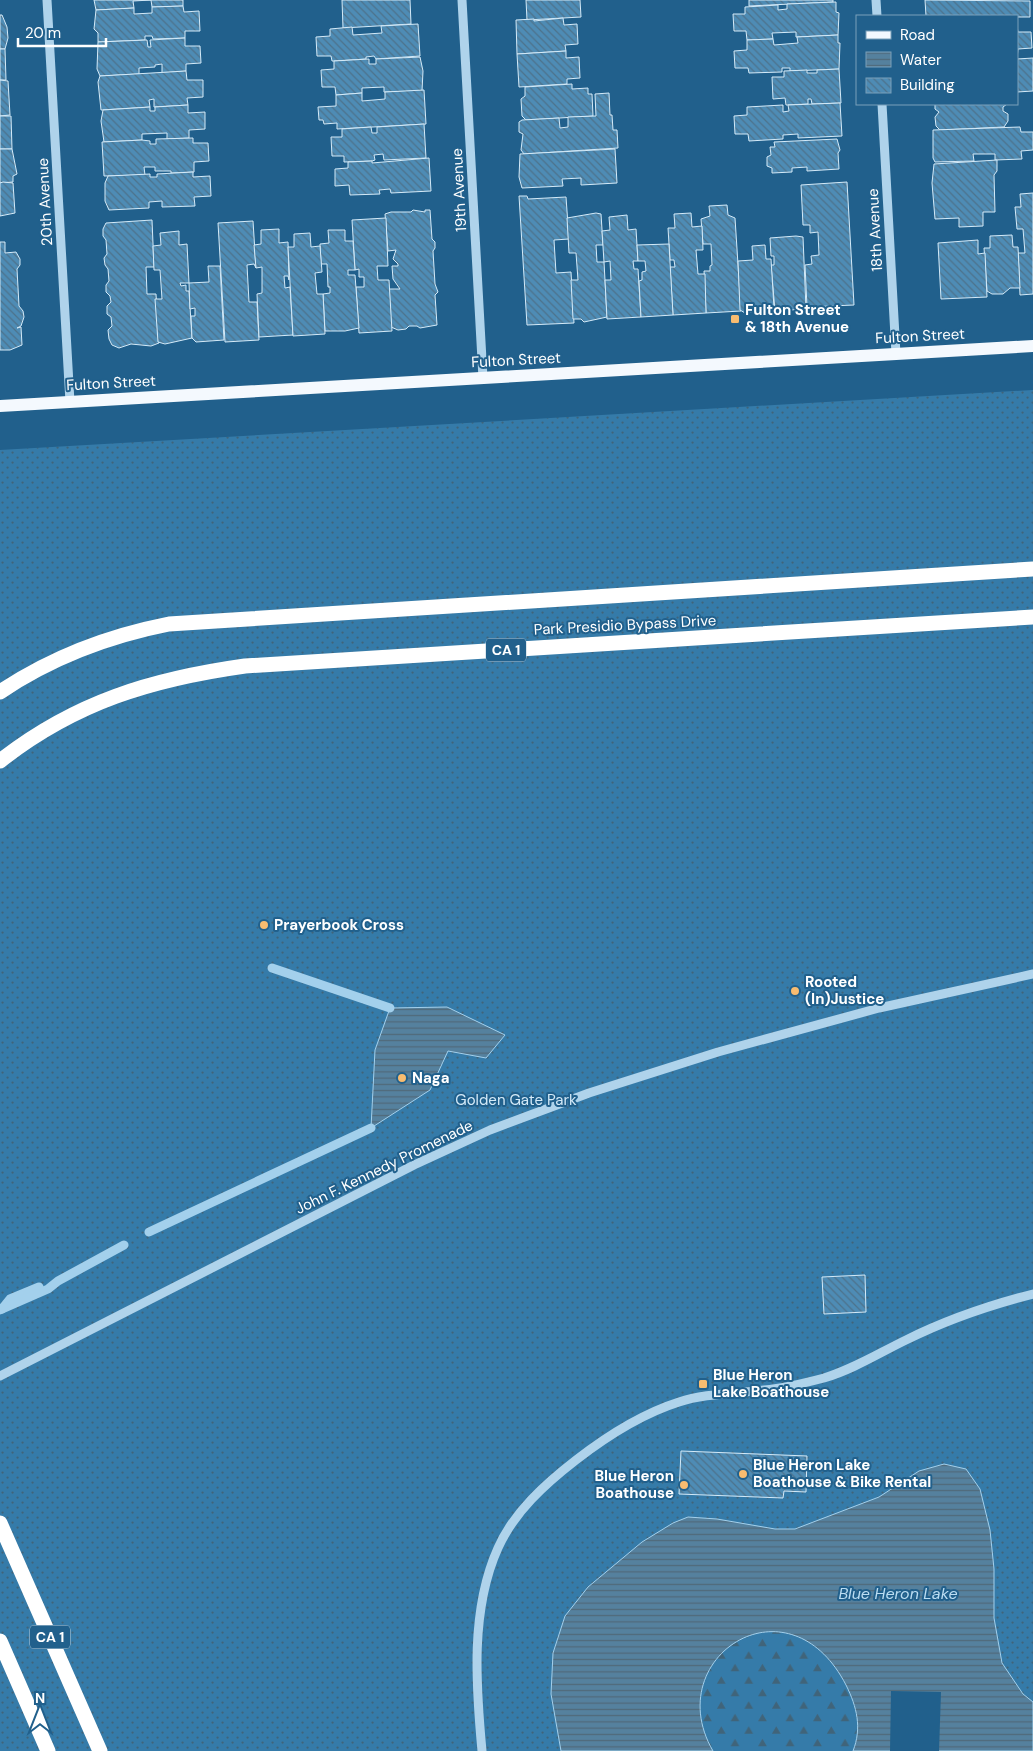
<svg xmlns="http://www.w3.org/2000/svg" width="1033" height="1751" font-family="'DM Sans',sans-serif">
  <defs>
    <pattern id="grass-dots" width="8" height="8" patternUnits="userSpaceOnUse" patternTransform="scale(1.25)"><rect width="8" height="8" fill="#357ba9"/><path d="M2 2h.1M6 6h.1" fill="none" stroke="#40647a" stroke-width="1.8" stroke-linecap="round"/></pattern>
    <pattern id="forest-firs" width="22" height="20" patternUnits="userSpaceOnUse" patternTransform="scale(1.25)"><rect width="22" height="20" fill="#357ba9"/><path d="M5 1l3.5 6h-7zM16 11l3.5 6h-7z" fill="#40647a"/></pattern>
    <pattern id="water-rules" width="6" height="5" patternUnits="userSpaceOnUse" patternTransform="scale(1.25)"><rect width="6" height="5" fill="#55819e"/><path d="M0 2.5h6" fill="none" stroke="#516979"/></pattern>
    <pattern id="building-back-hatch" width="6" height="6" patternUnits="userSpaceOnUse" patternTransform="scale(1.25)"><rect width="6" height="6" fill="#4e8cb5"/><path d="M-1 5l2 2M0 0l6 6M5-1l2 2" fill="none" stroke="#4d728b"/></pattern>
  </defs>
  <rect width="100%" height="100%" fill="#21608c"/>
  <path fill="url(#grass-dots)" d="M1033 390V1751H0V450Z"/>
  <path fill="url(#forest-firs)" d="M769 1631C782 1631 796 1633 807 1640 842 1661 867 1712 853 1751H713C696 1721 694 1675 723 1651 737 1640 753 1635 769 1631Z"/>
  <g fill="url(#water-rules)" stroke="#a3d0ec">
    <path d="M447 1007 505 1035 486 1058 448 1051 430 1090 371 1128 375 1050 390 1008Z"/>
    <path d="M944 1464 966 1469 980 1489 990 1530 994 1569V1618L1002 1663 1023 1694 1033 1702V1751H853C862 1728 857 1707 846 1685 788 1573 659 1658 713 1751H561L551 1694 553 1653 565 1616 588 1587 642 1542 673 1523 688 1517 717 1519 775 1529H795L879 1497 919 1471Z"/>
  </g>
  <path fill="#21608c" d="M891 1691 941 1692 939 1751H890Z"/>
  <g fill="none" stroke-linecap="round" stroke-linejoin="round">
    <g stroke="#a3d0ec" stroke-width="9">
      <path d="M272 968 390 1008"/>
      <path d="M149 1232 371 1128"/>
      <path d="M2 1309 10 1299 39 1287"/>
      <path d="M0 1310 48 1289 58 1281 124 1245"/>
    </g>
  </g>
  <g fill="url(#building-back-hatch)" stroke="#d4eaf8">
    <path d="M94 0H183V6L152 7 151 0 133 1 134 8 96 10Z"/>
    <path d="M342 0H410L411 24 343 28Z"/>
    <path d="M526 0H580L581 17 527 20Z"/>
    <path d="M749 0H833V2L749 6Z"/>
    <path d="M925 0 1030 1V17H1017V26V16H926Z"/>
    <path d="M836 2V12L839 13 838 35 796 37V32L772 33 773 39 747 40 746 31H734L733 14H745V7L778 5V10L787 9V4Z"/>
    <path d="M183 6 184 12 199 11 200 31H185V38L153 39 152 36H145V40L98 42V33L94 29 96 10 134 8V14L152 13V7Z"/>
    <path d="M0 15H2L7 27 8 38 5 49H0Z"/>
    <path d="M563 18 564 25 577 24 578 44 565 45 566 51 517 54 516 20 534 19V21Z"/>
    <path d="M418 24 420 56 376 59 374 56 366 57V59L334 61H332L331 56H317L316 37 330 36V29L352 27 353 35 382 33 381 26Z"/>
    <path d="M1017 26 1018 32H1031L1032 48 1018 49 1017 59Z"/>
    <path d="M838 35V43H840L839 69 790 71V68H782V72L749 73 748 68H735L734 51 747 50V40L773 39 774 45 798 43 797 37Z"/>
    <path d="M185 38V46H200L201 63 186 64V71L162 73V64L155 65V67L139 68V74L100 76 97 69 98 42 147 40 148 47H151L150 40Z"/>
    <path d="M0 49H5L6 80H0Z"/>
    <path d="M566 51V58L579 57 580 78 567 79V84L519 87 517 54Z"/>
    <path d="M420 57 423 71 422 91 384 92V87L362 88V93L336 95 335 87H322L321 70 334 69V61L369 59V64H376V59Z"/>
    <path d="M1033 58V91L1017 92V59Z"/>
    <path d="M839 69 841 103 812 104 811 99H808V104L786 105 785 98 773 99 772 77H784V71L807 70V73H817V70Z"/>
    <path d="M186 71 187 80H203V97L187 98 188 105 154 107V99L149 100 150 107 101 110 98 82 100 76Z"/>
    <path d="M0 80 8 81 10 115 0 116Z"/>
    <path d="M572 84V89L588 88V94H592L593 116 526 120 522 116 521 99 525 96V87Z"/>
    <path d="M424 90 426 124 337 129V123L324 124 323 120H319L318 107 336 106V95L362 93V101L385 99V92Z"/>
    <path d="M609 93 610 115H612L613 130H617L618 148 524 154 521 150 523 134 519 132V122L522 120 559 118 560 128 568 127V117L596 116 595 94Z"/>
    <path d="M840 103 842 136 798 138V134L783 135V139L749 141 748 134H735L734 116 747 115V107L783 105V112L789 111 788 105Z"/>
    <path d="M935 104H1007L1003 107V111L1008 114V121L1004 127 940 130 936 126 935 117 939 112 935 109Z"/>
    <path d="M188 105V113L205 112V129L189 130V138L167 139V133L142 134V140L104 142 101 121 103 110 150 107V111H155V107Z"/>
    <path d="M0 116H11L12 149H0Z"/>
    <path d="M424 124 426 158 384 160 383 154 374 155 375 160 372 161 344 162V156H332L331 137H342V129L371 127 372 133H377V127Z"/>
    <path d="M1020 127 1021 132H1033V150L1021 151 1022 159 995 160V154H973L974 161 935 162 933 158V130Z"/>
    <path d="M193 138V143H208L209 161 194 162V172L171 173V171H155V167H144L145 175 104 176 102 142 142 140 150 141V144H156V139Z"/>
    <path d="M837 139 840 150 838 153 839 169 807 171V167L792 168V172L772 173V168L767 166V157L771 155 770 147H775L774 142Z"/>
    <path d="M0 149H12L17 174 13 176V182L0 183Z"/>
    <path d="M615 149 617 183 581 185V178L562 179 563 186 522 188 519 177 520 154Z"/>
    <path d="M429 158 431 191 391 193 390 189 379 190 380 194 350 195 349 185 335 186V169L348 168V162L372 161V163Z"/>
    <path d="M997 160V171L994 175 995 212H983V226L959 227V218L935 219 932 183 934 164Z"/>
    <path d="M193 172V177L210 176 211 196 194 197 195 206 162 207V201L149 202V208L109 210 105 201V183L108 176 150 174V177H157V174Z"/>
    <path d="M3 182 13 183 15 213 0 216V183Z"/>
    <path d="M847 182 854 305 807 307 805 265 812 264 811 256 819 255 818 232 810 233V225H803L801 185Z"/>
    <path d="M1033 193V294L1020 295 1018 253H1025L1023 229H1017L1015 207H1021L1020 194Z"/>
    <path d="M519 196H527L528 199 566 197 569 239 554 240 556 273 571 272 574 323 527 325Z"/>
    <path d="M727 205 728 215 735 218 741 311 706 313 704 271H710V266L712 265 711 244H703L701 219 710 216 709 206Z"/>
    <path d="M413 210 425 212V210H430L432 239 435 242V248L433 251 435 284 438 292 435 295 437 325 420 328 417 326H409L406 329 398 330 391 327 389 289H400L393 279 392 266H398V264L393 259 396 250 388 251 385 214 391 212H411Z"/>
    <path d="M596 213 601 214 603 245H596L597 262H604L607 317 584 322 581 319H573L571 280H578L576 253H569L567 218Z"/>
    <path d="M691 213 692 227 702 226 703 250H696L698 274H705L706 313 673 315 670 267H675L674 260H670L668 228H675L674 214Z"/>
    <path d="M627 215 628 230 636 229 638 261H633L634 269H638L641 317 607 319 605 280H611L610 261 604 262 602 231 610 230 609 217Z"/>
    <path d="M386 218 388 266H377L378 280H389L392 331 359 333 356 287H364V277H359V269L355 270 352 220Z"/>
    <path d="M152 220 154 267H146L147 294H156L159 343 151 346 131 344 119 348 112 345 109 339 108 330 112 326 111 317 107 314V306L111 302 110 296 106 292V285L109 281 108 269 105 265 104 258 107 254 106 240 103 236V229L106 223Z"/>
    <path d="M253 221 256 268 254 264 247 265 249 302H257L259 340 225 342 218 223Z"/>
    <path d="M279 229V243L288 242 289 280 288 276H284L285 288 290 287 293 335 259 337 257 294 262 293V267L256 268 254 245 261 244V230Z"/>
    <path d="M328 230H345V241H353L355 270H348V275H355L359 328 345 331H325L323 294 330 293V287H328L327 264H321L320 244 329 243Z"/>
    <path d="M179 231V245L187 244 189 283H180L181 286 186 285V291H189L192 338 165 344 158 342 155 299H162L160 270H154L153 246 161 245 160 233Z"/>
    <path d="M310 233 311 247 320 246 322 272 315 273 317 294H323L325 334 293 336 288 247H294V234Z"/>
    <path d="M1012 235 1013 247H1018L1020 288H1010L1003 294H992L987 291 984 248H990V236Z"/>
    <path d="M796 236 803 237 806 309 791 310 789 306 788 310 775 311 771 265H774V256H771L770 238Z"/>
    <path d="M978 240V254L985 253 987 297 941 299 938 243Z"/>
    <path d="M0 242H5V253L16 252 20 259V265L17 269 19 306 23 311 24 317 21 326 17 328 21 327 22 345 10 350H0Z"/>
    <path d="M669 244 673 315 641 317 639 281 642 280V272L646 271 645 261H638L637 245Z"/>
    <path d="M765 245 766 259H771L774 308 745 313 740 310 738 261 753 260 752 246Z"/>
    <path d="M208 266H220L224 340 196 342 192 338 191 316H195V308L190 309 189 283 209 282Z"/>
    <path d="M865 1275 866 1312 824 1314 822 1277Z"/>
    <path d="M681 1451 807 1456 806 1492 784 1491 783 1498 679 1494Z"/>
  </g>
  <g fill="none" stroke-linecap="round" stroke-linejoin="round">
    <g stroke="#afd3eb" stroke-width="9">
      <path d="M47 0 70 402"/>
      <path d="M462 0 483 378"/>
      <path d="M876 0 877 16"/>
      <path d="M882 104 896 354"/>
      <path d="M0 1376 414 1165 490 1130 589 1093 718 1052 879 1008 1033 974"/>
      <path d="M482 1751C476 1686 470 1610 498 1548 514 1512 545 1484 576 1460 607 1436 641 1414 679 1402 706 1393 736 1394 764 1390 784 1388 805 1383 824 1378 854 1369 879 1353 906 1340 946 1320 990 1305 1033 1294"/>
    </g>
    <path stroke="#f4f9fe" stroke-width="12" d="M0 406 1033 346"/>
    <g stroke="#fff" stroke-width="15">
      <path d="M0 692C52 657 108 636 169 624L1033 569"/>
      <path d="M0 761C75 702 152 679 245 666L1033 617"/>
      <path d="M0 1523 100 1751"/>
      <path d="M0 1641 48 1751"/>
    </g>
  </g>
  <g fill="#f8bc70" stroke="#21608c" stroke-width="2">
    <rect x="730" y="314" width="10" height="10" rx="2.5"/>
    <circle cx="264" cy="925" r="5"/>
    <circle cx="795" cy="991" r="5"/>
    <circle cx="402" cy="1078" r="5"/>
    <rect x="698" y="1379" width="10" height="10" rx="2.5"/>
    <circle cx="743" cy="1474" r="5"/>
    <circle cx="684" cy="1485" r="5"/>
  </g>
  <g text-anchor="middle" dominant-baseline="central" stroke-width="4" stroke-linejoin="round" paint-order="stroke">
    <g fill="#21608c" stroke="#bccfdc" stroke-width="1">
      <rect x="486" y="638.5" width="40" height="23" rx="4"/>
      <rect x="30" y="1625.5" width="40" height="23" rx="4"/>
    </g>
    <g font-size="14" font-weight="bold" fill="#fff">
      <text x="506" y="650">CA 1</text>
      <text x="50" y="1637">CA 1</text>
    </g>
    <g font-size="15" fill="#fff" stroke="#21608c">
      <text transform="translate(459 190) rotate(-93)">19th Avenue</text>
      <text transform="translate(45 202) rotate(-93)">20th Avenue</text>
      <text transform="translate(875 230) rotate(-93)">18th Avenue</text>
      <text transform="translate(920 336) rotate(-3)">Fulton Street</text>
      <text transform="translate(516 360) rotate(-3)">Fulton Street</text>
      <text transform="translate(111 383) rotate(-3)">Fulton Street</text>
      <text transform="translate(625 625) rotate(-3)">Park Presidio Bypass Drive</text>
      <text transform="translate(384 1167) rotate(-26)">John F. Kennedy Promenade</text>
    </g>
    <g font-size="15" font-weight="bold" fill="#fff" stroke="#21608c" text-anchor="start">
      <text x="745" y="310">Fulton Street<tspan x="745" dy="17">&amp; 18th Avenue</tspan></text>
      <text x="274" y="925">Prayerbook Cross</text>
      <text x="805" y="982">Rooted<tspan x="805" dy="17">(In)Justice</tspan></text>
      <text x="412" y="1078">Naga</text>
      <text x="713" y="1375">Blue Heron<tspan x="713" dy="17">Lake Boathouse</tspan></text>
      <text x="753" y="1465">Blue Heron Lake<tspan x="753" dy="17">Boathouse &amp; Bike Rental</tspan></text>
      <text x="674" y="1476" text-anchor="end">Blue Heron<tspan x="674" dy="17">Boathouse</tspan></text>
    </g>
    <g font-size="15" fill="#d4eaf8" stroke="#21608c">
      <text x="516" y="1100">Golden Gate Park</text>
    </g>
    <g font-size="16" font-style="italic" fill="#bbddf2" stroke="#21608c">
      <text x="898" y="1593">Blue Heron Lake</text>
    </g>
  </g>
  <rect x="856" y="15" width="162" height="90" fill="#21608c" stroke="#7aa0ba"/>
  <rect x="866" y="31" width="25" height="8" fill="#f4f9fe" stroke="#7aa0ba"/>
  <text x="900" y="40" font-size="15" fill="#ffffff">Road</text>
  <rect x="866" y="52" width="25" height="15" fill="url(#water-rules)" stroke="#7aa0ba"/>
  <text x="900" y="65" font-size="15" fill="#ffffff">Water</text>
  <rect x="866" y="78" width="25" height="15" fill="url(#building-back-hatch)" stroke="#7aa0ba"/>
  <text x="900" y="90" font-size="15" fill="#ffffff">Building</text>
  <g transform="translate(40 1711)" stroke="#21608c" stroke-width="4" paint-order="stroke">
  <path d="M0-4L9 19L0 12L-9 19Z" fill="#ffffff"/>
  <text y="-8" font-size="14" font-weight="bold" text-anchor="middle" fill="#ffffff">N</text>
  </g>
  <path d="M18 38v8h88v-8" fill="none" stroke="#ffffff" stroke-width="2.5"/>
  <text x="25" y="38" font-size="15" fill="#ffffff" stroke="#21608c" stroke-width="4" paint-order="stroke">20 m</text>
</svg>
